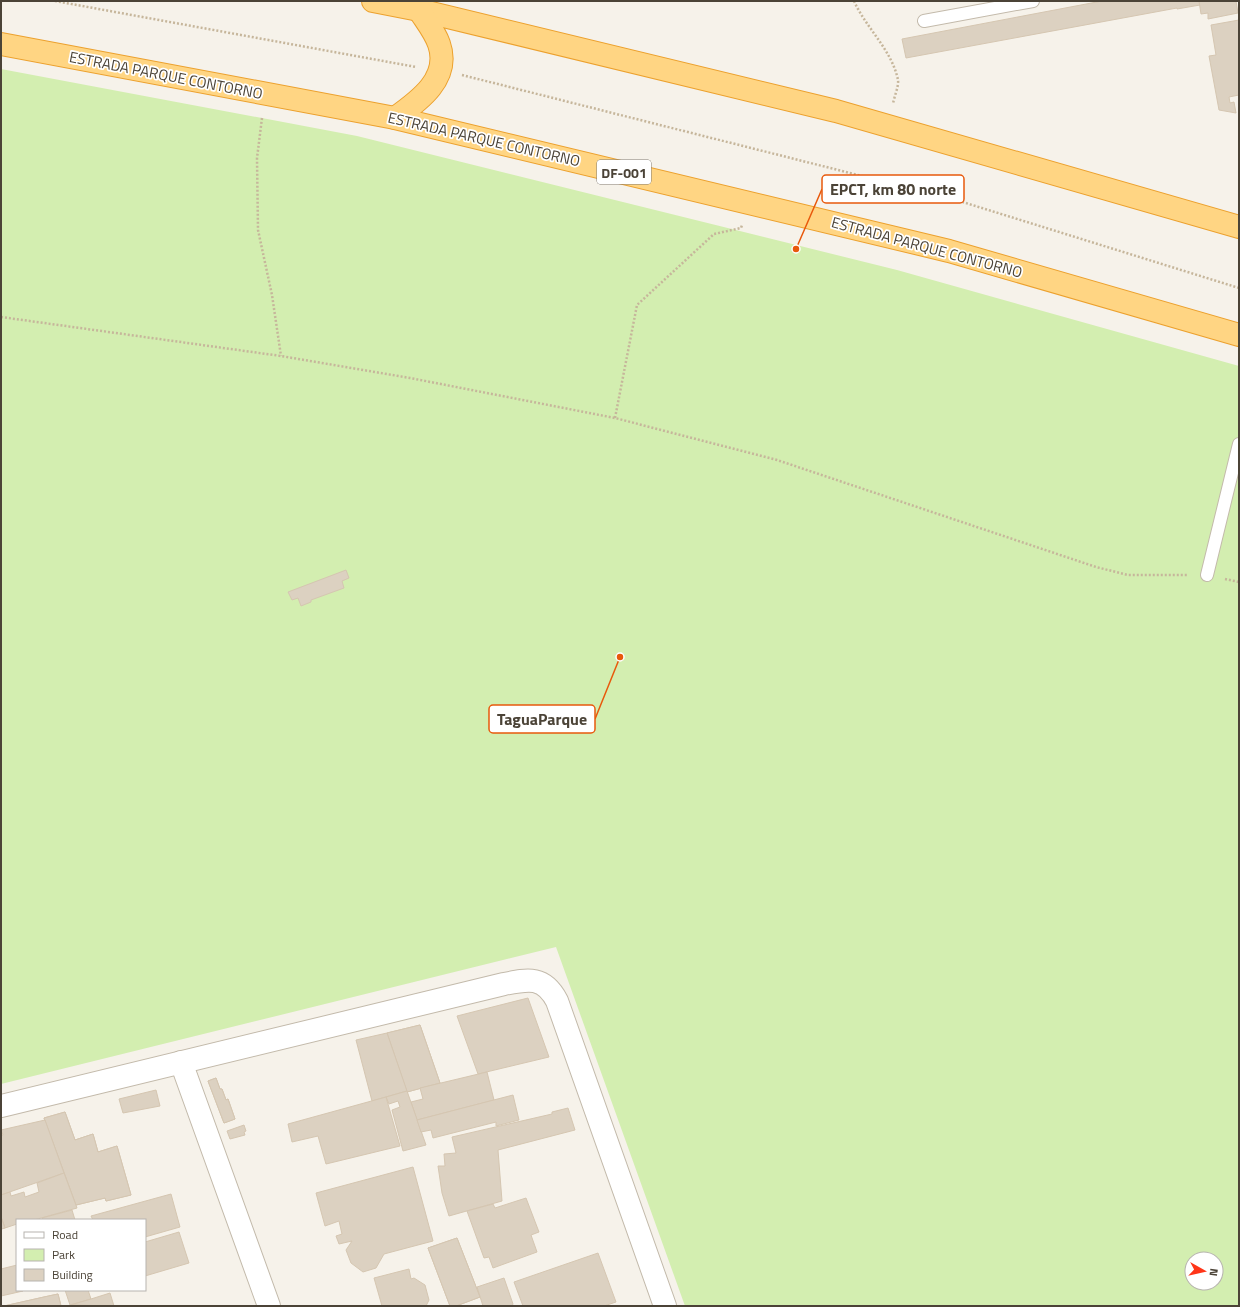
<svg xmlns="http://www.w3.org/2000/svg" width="1240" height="1307" font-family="'Titillium Web',sans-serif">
  <rect width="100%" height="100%" fill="#f6f2ea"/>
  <path fill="#d3eeb0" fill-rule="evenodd" d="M1 69 357 136 897 270 1239 366V1306H685L556 947 1 1084ZM1192 1259H1216V1283H1192Z"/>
  <g fill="#dcd1c1" stroke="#d5c6b1">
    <path d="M1102 1H1199L1200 5 1177 9V8L906 58 902 39Z"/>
    <path d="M1199 1H1236L1238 13 1208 19V13L1201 14Z"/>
    <path d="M1239 20V95L1229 97 1230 103 1234 102 1236 113 1219 110 1209 56 1216 55 1211 25Z"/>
    <path d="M346 570 349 578 342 581 344 588 311 600V602L301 606 298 598 292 600 288 592Z"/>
    <path d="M528 998 549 1057 478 1074 457 1016Z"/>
    <path d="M420 1025 440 1083 407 1092 387 1033Z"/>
    <path d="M420 1025 440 1083 407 1092 387 1033Z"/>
    <path d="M387 1033 407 1091 372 1101 356 1040Z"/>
    <path d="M487 1072 494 1100 417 1120 411 1102 423 1099 420 1088Z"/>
    <path d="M216 1078 220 1089H222L226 1100 228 1099 235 1119 224 1123 208 1081Z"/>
    <path d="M216 1078 220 1089H222L226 1100 228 1099 235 1119 224 1123 208 1081Z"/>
    <path d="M156 1090 160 1106 123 1113 119 1099Z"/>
    <path d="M407 1091 426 1145 403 1151 392 1110 400 1107 398 1101 389 1104 386 1097Z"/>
    <path d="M513 1095 519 1120 496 1126V1122L433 1138 431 1130 421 1132 417 1120Z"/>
    <path d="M386 1097 400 1146 326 1164 318 1136 292 1142 288 1124Z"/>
    <path d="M568 1108 575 1130 498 1150 502 1201 449 1216 442 1193 438 1166H445L444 1154 456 1153 452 1137 552 1114V1112Z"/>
    <path d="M65 1112 75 1140 93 1134 98 1152 117 1146 131 1195 106 1201 105 1198 76 1205 44 1118Z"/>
    <path d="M65 1112 75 1140 93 1134 98 1152 117 1146 131 1195 106 1201 105 1198 76 1205 44 1118Z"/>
    <path d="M45 1120 64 1173 1 1195V1136L3 1135 1 1130Z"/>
    <path d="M244 1125 246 1131 244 1132 245 1135 230 1139 227 1131Z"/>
    <path d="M413 1167 433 1241 384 1254 376 1268 363 1272 351 1263 346 1250 352 1241 339 1244 336 1236 342 1234 339 1221 325 1226 316 1193Z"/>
    <path d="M64 1173 77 1208 34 1220H17V1224L5 1228 1 1217V1195L10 1192 11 1196 24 1192 25 1197 39 1192 37 1183Z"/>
    <path d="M171 1194 180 1227 145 1237V1220H93L91 1216Z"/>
    <path d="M526 1198 539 1232 531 1235 537 1252 493 1268 489 1257 484 1258 467 1211 493 1204 495 1208Z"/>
    <path d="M72 1210 75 1220H43L42 1218Z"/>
    <path d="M1 1217 5 1228 1 1229Z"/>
    <path d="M1 1217 5 1228 1 1229Z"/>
    <path d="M179 1232 189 1263 145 1276V1242Z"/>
    <path d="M457 1238 480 1297 456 1306H450L428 1248Z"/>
    <path d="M457 1238 480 1297 456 1306H450L428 1248Z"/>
    <path d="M598 1253 616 1302 604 1306H523L514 1282Z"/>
    <path d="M17 1265V1290L23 1291 1 1296V1269Z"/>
    <path d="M409 1269 411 1279 414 1278 425 1285 429 1300 426 1306H382L374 1278Z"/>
    <path d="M504 1278 513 1304 512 1306H483L477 1287Z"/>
    <path d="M65 1290H88L91 1299 70 1305Z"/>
    <path d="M110 1293 114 1306 71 1305 91 1299Z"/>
    <path d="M58 1294 61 1306H4L44 1297Z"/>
    <path d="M58 1294 61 1306H4L44 1297Z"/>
  </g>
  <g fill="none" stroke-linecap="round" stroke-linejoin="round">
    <defs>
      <g id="service">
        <path d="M924 21 1033 1"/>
        <path d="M1207 575 1239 444"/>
      </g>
      <path id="minor" d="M181 1062 269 1306"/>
      <path id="tertiary" d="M1 1106 504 984C529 979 544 976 557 1001L665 1306"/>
      <g id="trunk">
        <path d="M373 1 419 10 836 111 1239 227"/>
        <path d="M1 44 395 118 949 251 1239 335"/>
        <path d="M395 118C419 101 451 78 439 44 435 32 426 21 419 10"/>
      </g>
    </defs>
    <use href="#service" stroke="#c3baab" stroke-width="14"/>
    <use href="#minor" stroke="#c3baab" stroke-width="24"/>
    <use href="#tertiary" stroke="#c3baab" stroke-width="24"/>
    <use href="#trunk" stroke="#eca12e" stroke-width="24"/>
    <g stroke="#c6b69b" stroke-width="2.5" stroke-dasharray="2 2" stroke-linecap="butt">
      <path d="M55 1 416 67"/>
      <path d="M854 1C866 28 892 50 898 80 899 86 894 97 893 104"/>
      <path d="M462 75 953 199 1239 288"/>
      <path d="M262 118 257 158 258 230 272 295 281 356"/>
      <path d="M1 317 281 356 410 378 615 418 777 460 1096 567 1128 575H1188"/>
      <path d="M615 418 637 305 714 234 741 228 742 225"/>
      <path d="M1225 579 1239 582"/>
    </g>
    <use href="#service" stroke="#fff" stroke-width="12"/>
    <use href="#minor" stroke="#fff" stroke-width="22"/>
    <use href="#tertiary" stroke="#fff" stroke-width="22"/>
    <use href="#trunk" stroke="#ffd583" stroke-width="22"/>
  </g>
  <g text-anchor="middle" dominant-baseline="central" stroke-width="3.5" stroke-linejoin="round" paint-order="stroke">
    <rect fill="#fff" stroke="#817b73" stroke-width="1" x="597" y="160" width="54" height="24" rx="3"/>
    <g font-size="14" font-weight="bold" fill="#4b4337">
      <text x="624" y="172">DF-001</text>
    </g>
    <g font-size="15" fill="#4b4337" stroke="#fff">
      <text transform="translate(166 75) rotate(11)">ESTRADA PARQUE CONTORNO</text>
      <text transform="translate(484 139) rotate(13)">ESTRADA PARQUE CONTORNO</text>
      <text transform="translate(927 247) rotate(15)">ESTRADA PARQUE CONTORNO</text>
    </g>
  </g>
  <path fill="none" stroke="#e8590c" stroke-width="1.5" d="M796 249L822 189M620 657L595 719"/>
  <g fill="#e8590c" stroke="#fff" stroke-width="1.5">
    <circle cx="796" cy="249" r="4"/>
    <circle cx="620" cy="657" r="4"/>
  </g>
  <g fill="#fff" stroke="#e8590c" stroke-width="1.5">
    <rect x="822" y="175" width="142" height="28" rx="4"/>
    <rect x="489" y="705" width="106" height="28" rx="4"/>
  </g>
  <g font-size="16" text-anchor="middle" font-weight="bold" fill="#4b4337">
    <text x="893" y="195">EPCT, km 80 norte</text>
    <text x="542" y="725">TaguaParque</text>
  </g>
  <rect width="1240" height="1307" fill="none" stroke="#4b4337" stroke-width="4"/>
  <rect x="16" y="1219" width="130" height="72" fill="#ffffff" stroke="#b7b4af"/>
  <rect x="24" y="1232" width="20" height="6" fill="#ffffff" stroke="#b7b4af"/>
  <text x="52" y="1239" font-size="12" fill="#4b4337">Road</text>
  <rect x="24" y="1249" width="20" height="12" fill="#d3eeb0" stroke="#b7b4af"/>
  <text x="52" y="1259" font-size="12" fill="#4b4337">Park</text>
  <rect x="24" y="1269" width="20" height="12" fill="#dcd1c1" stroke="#b7b4af"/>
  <text x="52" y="1279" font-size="12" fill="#4b4337">Building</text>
  <g transform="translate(1204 1271) rotate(98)"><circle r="19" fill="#ffffff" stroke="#b7b4af"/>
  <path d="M0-3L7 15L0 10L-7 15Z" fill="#ff3518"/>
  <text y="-6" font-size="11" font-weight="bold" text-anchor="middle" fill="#4b4337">N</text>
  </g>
</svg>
